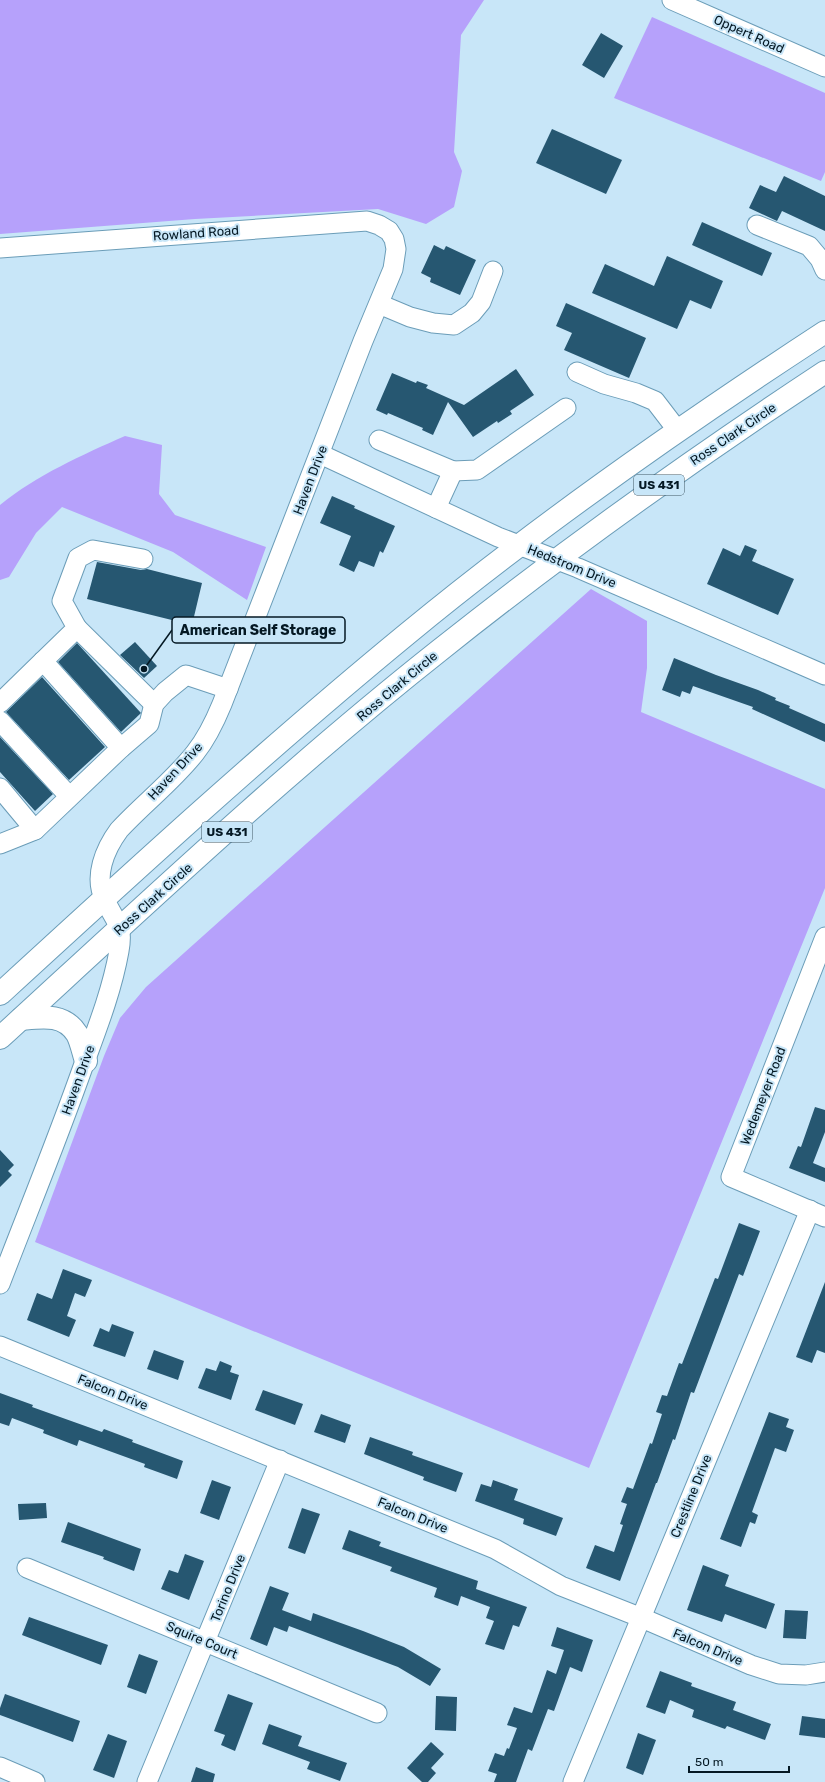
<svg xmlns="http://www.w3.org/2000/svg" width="825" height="1782" font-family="Rubik,sans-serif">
  <rect width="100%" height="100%" fill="#c8e6f8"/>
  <g fill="#b6a1fb">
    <path d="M0 0H484L461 35 454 152 462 171 454 207 426 224 378 209 195 219 0 234Z"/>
    <path d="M652 17 825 93V172L821 181 614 98Z"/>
    <path d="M125 436 162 445 159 494 175 515 266 547 247 600 173 552 62 507 36 533 9 577 0 580V505C37 475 82 455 125 436Z"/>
    <path d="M591 589 647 621V668L641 712 825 789V888L589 1468 35 1242 104 1056 120 1018 146 987Z"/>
  </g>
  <g fill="#265771">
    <path d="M601 33 623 46 604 78 582 65Z"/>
    <path d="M552 129 622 160 606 194 536 163Z"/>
    <path d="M784 176 825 196V231L782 211 777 221 749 208 760 185 776 192Z"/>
    <path d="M702 222 772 253 762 276 692 245Z"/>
    <path d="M434 245 444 250 446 246 476 260 460 295 430 282 431 278 421 273Z"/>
    <path d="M667 256 723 281 711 309 690 300 677 329 592 293 605 264 654 286Z"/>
    <path d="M566 303 646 338 629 378 564 350 572 333 556 326Z"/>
    <path d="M516 369 534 395 510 411 512 414 498 423 497 421 473 437 448 402 433 435 422 430 423 428 388 413 387 415 376 410 392 373 416 383 417 381 428 385 426 388 464 405Z"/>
    <path d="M332 496 355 506 354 508 395 526 383 553 380 551 374 567 359 561 354 572 339 565 351 536 320 523Z"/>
    <path d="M745 545 757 550 752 561 794 579 778 615 707 584 723 548 740 556Z"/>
    <path d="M97 562 141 570 147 569 202 583 192 625 87 599Z"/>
    <path d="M135 642 157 666 144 678 120 655Z"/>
    <path d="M77 643 141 713 121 732 58 662Z"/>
    <path d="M674 658 716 675 758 690 776 698 775 700 790 706 789 708 825 724V742L752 709 753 707 693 686 690 694 682 691 680 697 662 690Z"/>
    <path d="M42 677 105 747 69 780 6 712Z"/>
    <path d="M0 737 53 794 35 811 0 772Z"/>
    <path d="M815 1107 825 1110V1132L813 1163 825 1168V1182L789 1168 798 1146 801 1147Z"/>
    <path d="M0 1150 14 1165 8 1171 12 1175 0 1187Z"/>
    <path d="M739 1223 760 1231 743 1276 739 1274 694 1393 691 1392 675 1440 673 1439 657 1483H656L620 1581 586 1568 595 1545 614 1552 623 1525 620 1524 627 1504 621 1502 627 1487 633 1489 650 1443 652 1444 662 1414 656 1412 662 1395 667 1396 679 1363 682 1364 715 1278 718 1279Z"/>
    <path d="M63 1269 92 1280 85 1297 75 1293 67 1316 76 1320 69 1337 27 1320 37 1293 52 1299Z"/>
    <path d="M825 1282V1353L817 1350 812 1363 796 1357Z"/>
    <path d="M112 1324 134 1332 125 1357 93 1346 100 1328 109 1332Z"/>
    <path d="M154 1350 184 1361 178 1380 147 1369Z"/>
    <path d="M220 1361 232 1366 230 1372 239 1375 231 1400 198 1388 206 1368 216 1371Z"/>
    <path d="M263 1390 303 1404 295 1425 255 1410Z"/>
    <path d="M0 1393 33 1405 32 1407 102 1432 104 1429 133 1440 132 1442 183 1461 177 1479 144 1467 145 1464 79 1440 77 1446 43 1433 44 1430 12 1418 9 1426 0 1423Z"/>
    <path d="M769 1412 789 1419 786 1427 794 1430 786 1452 775 1448 752 1512 758 1515 755 1524 750 1522 741 1547 720 1539Z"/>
    <path d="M321 1414 351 1425 345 1443 314 1432Z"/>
    <path d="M370 1437 413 1452 412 1455 463 1473 456 1492 423 1480 424 1477 364 1454Z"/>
    <path d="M212 1480 231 1487 219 1520 200 1513Z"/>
    <path d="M493 1480 518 1489 514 1500 563 1518 556 1536 523 1524 524 1519 475 1501 481 1484 491 1487Z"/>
    <path d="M46 1503 47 1518 19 1520 18 1504Z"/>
    <path d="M302 1508 320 1514 305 1554 288 1548Z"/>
    <path d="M68 1522 141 1549 134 1571 103 1559 104 1557 61 1542Z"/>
    <path d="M349 1530 381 1542 379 1546 478 1581 476 1589 527 1607 519 1627 513 1625 504 1650 485 1644 494 1621 486 1618 490 1607 461 1596 458 1606 434 1597 437 1588 390 1571 392 1567 342 1549Z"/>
    <path d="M185 1554 204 1561 189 1600 161 1589 169 1570 178 1573Z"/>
    <path d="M703 1565 729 1575 725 1586 775 1604 766 1629 725 1614 722 1622 687 1610Z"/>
    <path d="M270 1586 289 1593 282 1610 311 1621 313 1613 363 1631 404 1647 441 1669 430 1686 398 1667 289 1626 287 1632 274 1627 267 1646 250 1639Z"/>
    <path d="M785 1610 808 1611 806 1639 783 1638Z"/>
    <path d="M29 1617 108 1645 101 1665 22 1635Z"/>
    <path d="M557 1627 593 1640 582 1672 570 1667 554 1711 548 1709 532 1751 528 1749 516 1782H494L497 1774 488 1771 495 1753 504 1756 507 1748 509 1749 517 1728 507 1725 514 1707 532 1713 547 1670 556 1674 564 1650 551 1646Z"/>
    <path d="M139 1654 158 1661 146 1694 127 1687Z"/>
    <path d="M660 1671 692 1683 691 1686 736 1702 733 1710 771 1724 765 1740 727 1726 725 1729 692 1717 694 1710 670 1700 665 1714 646 1707Z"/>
    <path d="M5 1694 80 1721 73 1742 0 1715V1708Z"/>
    <path d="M228 1694 253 1703 235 1751 221 1745 225 1735 214 1731Z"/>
    <path d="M436 1696 457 1697 456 1731 435 1730Z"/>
    <path d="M802 1716 825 1719V1738L799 1735Z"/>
    <path d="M269 1724 302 1736 298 1746 347 1763 340 1781 307 1769 310 1762 262 1744Z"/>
    <path d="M638 1733 656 1740 643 1775 626 1768Z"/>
    <path d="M108 1734 127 1741 114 1778 93 1770Z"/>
    <path d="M431 1742 444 1754 431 1768 436 1773 428 1782H422L407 1768Z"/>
    <path d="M196 1767 215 1774 213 1782H191Z"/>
  </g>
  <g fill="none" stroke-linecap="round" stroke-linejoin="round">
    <defs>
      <g id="minor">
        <path d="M672 0 825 67"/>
        <path d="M757 225 809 246 820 259 825 270"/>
        <path d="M0 248 367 221 379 225 389 231 394 239 396 249 393 269 363 341 222 704C215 721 207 738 195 753 173 781 143 804 119 830 105 849 93 877 105 900 115 922 124 924 119 951 112 990 98 1026 84 1064 58 1138 28 1211 0 1284"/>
        <path d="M379 304 410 317 433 323 454 325 472 313 481 302 493 271"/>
        <path d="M577 372 604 384 636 393 655 401 678 431"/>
        <path d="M379 440 453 471 436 508"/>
        <path d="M320 454 498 537 578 568 825 675"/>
        <path d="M453 471 477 470 566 408"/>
        <path d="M77 628 154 704"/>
        <path d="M43 661 77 628 62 601 78 558 93 550 143 559"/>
        <path d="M0 703 43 661 121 748"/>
        <path d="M0 721 69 796"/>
        <path d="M0 788 35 830"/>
        <path d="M0 844 35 830 121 748 149 724 154 704 165 692 186 675 228 689"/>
        <path d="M825 937 731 1177 825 1217"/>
        <path d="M0 1346 495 1549 561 1586 642 1618 751 1665 779 1674 806 1675 825 1672"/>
        <path d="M27 1568 377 1713"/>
        <path d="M0 1767 35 1782"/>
        <path d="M147 1782 280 1460"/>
        <path d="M573 1782 810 1210"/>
      </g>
      <g id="highway">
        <path d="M0 994C133 872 267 749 407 634 539 525 681 426 825 332"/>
        <path d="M21 1019C42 1017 64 1013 77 1034 81 1041 83 1052 86 1061"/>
        <path d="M0 1038C144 906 287 771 440 650 564 551 693 459 825 372"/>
      </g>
    </defs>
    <use href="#minor" stroke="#6b9db8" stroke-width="21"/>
    <use href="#highway" stroke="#6b9db8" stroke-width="24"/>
    <use href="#minor" stroke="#fff" stroke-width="19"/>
    <use href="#highway" stroke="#fff" stroke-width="22"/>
  </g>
  <g text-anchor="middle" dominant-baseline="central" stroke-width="4" stroke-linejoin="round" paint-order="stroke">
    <g fill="#c8e6f8" stroke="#3f5663" stroke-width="1">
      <rect x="634" y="475" width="50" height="20" rx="3"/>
      <rect x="202" y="822" width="50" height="20" rx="3"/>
    </g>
    <g font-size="12" font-weight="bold" fill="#041823">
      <text x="659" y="485">US 431</text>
      <text x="227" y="832">US 431</text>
    </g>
    <g font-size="13" fill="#041823" stroke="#c8e6f8">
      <text transform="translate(749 34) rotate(24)">Oppert Road</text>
      <text transform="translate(196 233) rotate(-4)">Rowland Road</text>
      <text transform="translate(733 434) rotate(-34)">Ross Clark Circle</text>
      <text transform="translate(310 480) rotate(-69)">Haven Drive</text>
      <text transform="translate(572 566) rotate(22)">Hedstrom Drive</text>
      <text transform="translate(397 686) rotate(-40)">Ross Clark Circle</text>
      <text transform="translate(175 771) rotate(-47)">Haven Drive</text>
      <text transform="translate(153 899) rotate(-42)">Ross Clark Circle</text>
      <text transform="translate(78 1080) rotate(-70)">Haven Drive</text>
      <text transform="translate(763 1096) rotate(-69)">Wedemeyer Road</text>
      <text transform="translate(113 1392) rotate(22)">Falcon Drive</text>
      <text transform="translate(691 1496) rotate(-68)">Crestline Drive</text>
      <text transform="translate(413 1515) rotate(22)">Falcon Drive</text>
      <text transform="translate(228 1588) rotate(-68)">Torino Drive</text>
      <text transform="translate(202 1640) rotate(23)">Squire Court</text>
      <text transform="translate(708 1647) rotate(23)">Falcon Drive</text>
    </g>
  </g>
  <path fill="none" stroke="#041823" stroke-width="1.5" d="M144 669L172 630"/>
  <circle fill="#041823" stroke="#c8e6f8" stroke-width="1.5" cx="144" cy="669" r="4"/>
  <rect fill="#c8e6f8" stroke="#041823" stroke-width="1.5" x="172" y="617" width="173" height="26" rx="4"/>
  <g font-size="14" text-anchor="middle" font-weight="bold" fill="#041823">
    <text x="258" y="635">American Self Storage</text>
  </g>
  <path d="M689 1766v6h100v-6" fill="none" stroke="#041823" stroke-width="2"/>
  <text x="695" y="1766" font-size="12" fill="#041823" stroke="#c8e6f8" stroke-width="3" paint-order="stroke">50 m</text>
</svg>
